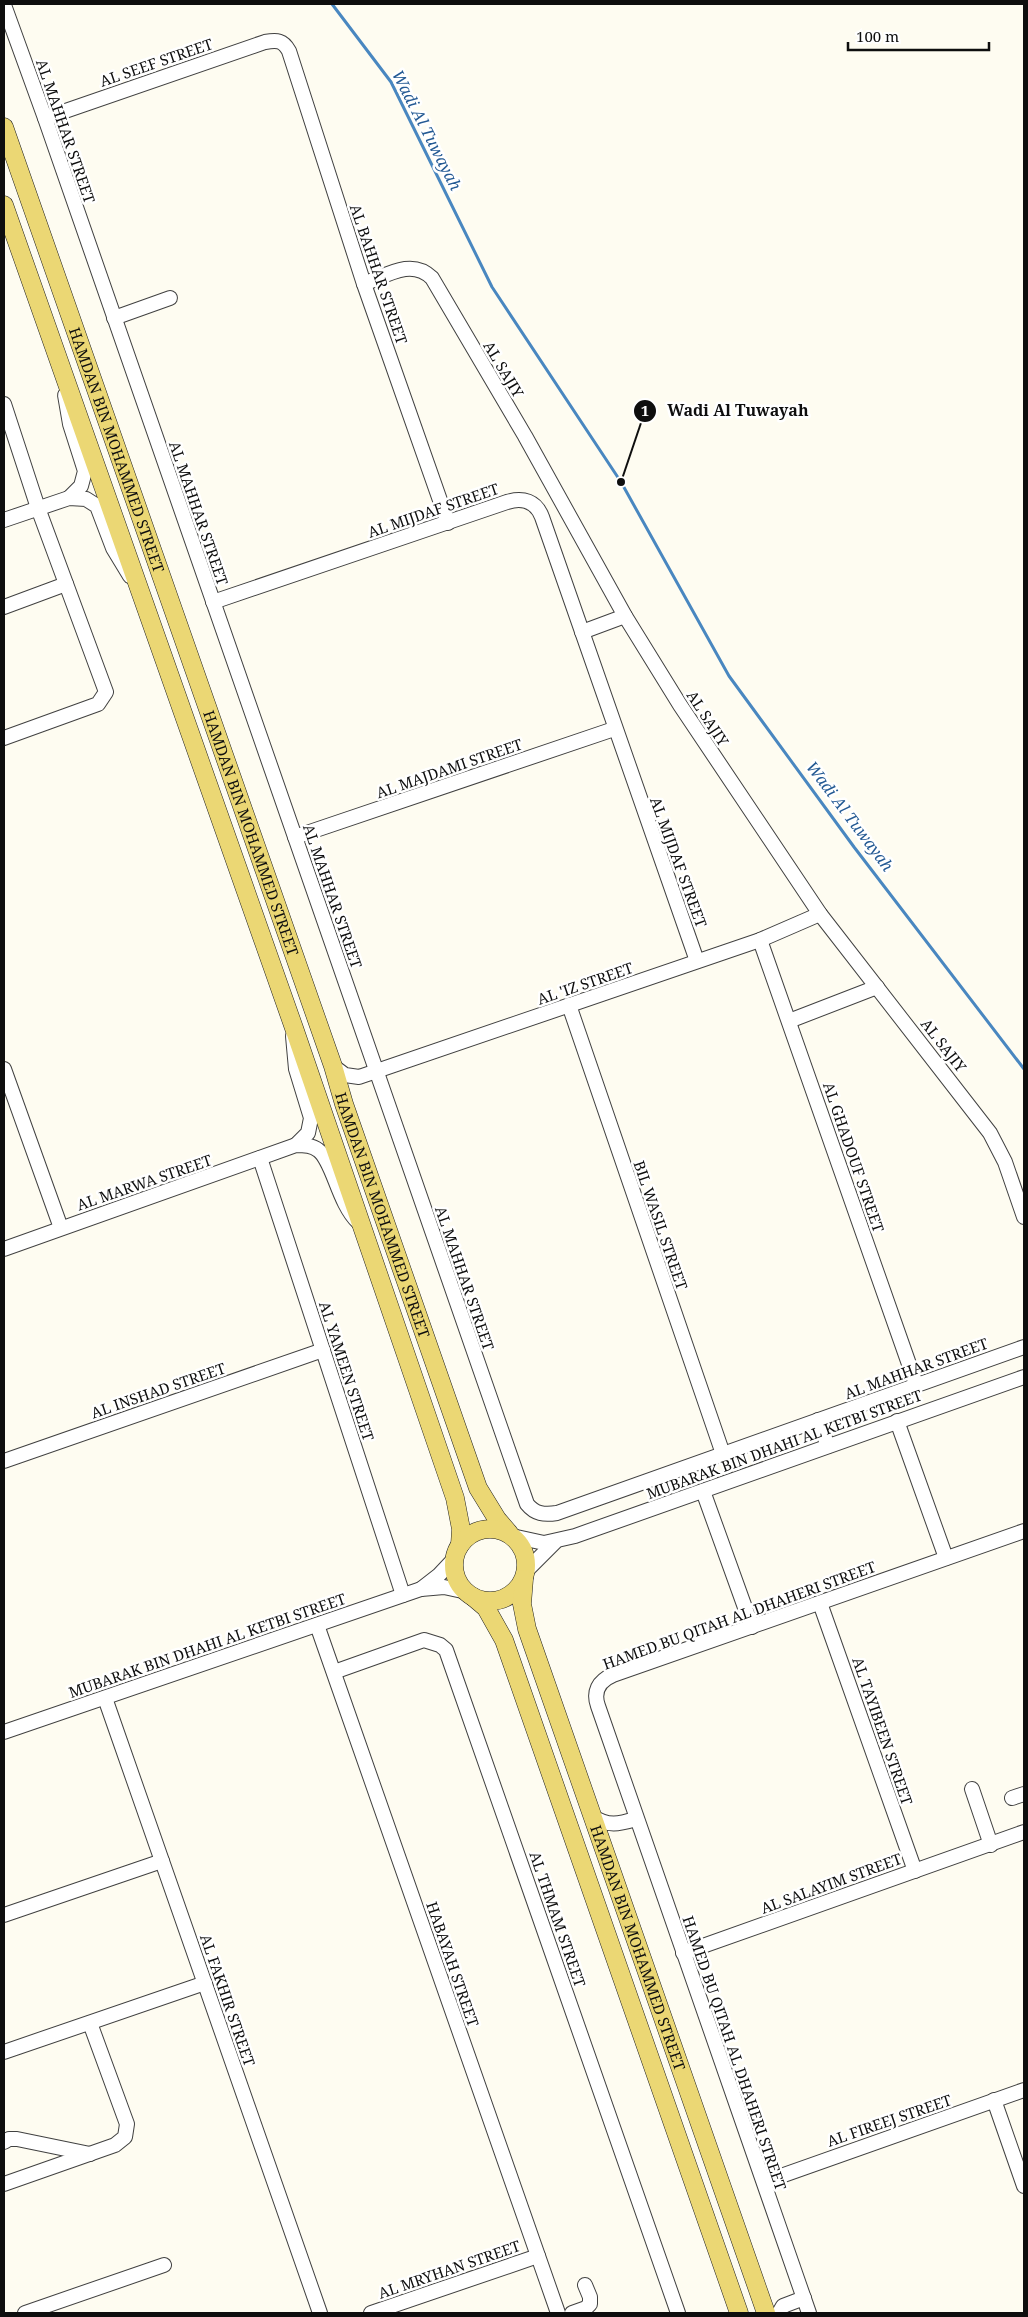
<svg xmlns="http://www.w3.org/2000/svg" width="1028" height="2317" font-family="'Noto Serif',serif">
  <rect width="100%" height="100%" fill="#fefcf1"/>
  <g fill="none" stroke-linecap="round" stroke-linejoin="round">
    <path stroke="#4987c0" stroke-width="3" d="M332 4 391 82 492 287 621 482 729 676 854 847 1024 1069"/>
    <defs>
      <g id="minor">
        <path d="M4 5 45 118 527 1504C535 1514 544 1515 557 1513L1024 1347"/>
        <path d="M45 118 265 42C277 40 283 40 289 51L364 284 448 523"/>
        <path d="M364 284C387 275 412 258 432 278L525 436 625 616 680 705 820 914 990 1133 1005 1162 1024 1217"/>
        <path d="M114 318 170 298"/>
        <path d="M65 395 70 424 85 471 81 486 69 498"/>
        <path d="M4 404 38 508 106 692 98 704 4 738"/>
        <path d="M4 520 69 498 86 499 97 506 113 548 130 576"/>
        <path d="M213 602 507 502C523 497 536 501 542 517L697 961"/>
        <path d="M4 607 66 584"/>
        <path d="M582 632 625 616"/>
        <path d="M295 837 614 729"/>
        <path d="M760 940 916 1384"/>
        <path d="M569 1005 723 1454"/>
        <path d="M789 1021 877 987"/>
        <path d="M293 1036 296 1069 311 1118 308 1133 296 1145"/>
        <path d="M333 1066 345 1075 359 1077 760 940 820 914"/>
        <path d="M4 1069 61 1228"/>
        <path d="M260 1158 403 1595"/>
        <path d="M4 1249 296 1145C304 1145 312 1145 318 1150 333 1160 338 1203 358 1222"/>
        <path d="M818 1420 828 1446"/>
        <path d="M897 1421 946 1558"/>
        <path d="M4 1461 323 1350"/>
        <path d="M703 1491 752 1627"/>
        <path d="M512 1536 544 1543 575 1536 1024 1377"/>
        <path d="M526 1571 555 1542"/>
        <path d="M421 1589 439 1575 455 1558"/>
        <path d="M820 1603 915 1871"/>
        <path d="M317 1625 558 2313"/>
        <path d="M334 1672 424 1640 440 1645 446 1650 678 2313"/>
        <path d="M105 1698 320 2313"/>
        <path d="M4 1732 421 1589 444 1587 467 1592"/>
        <path d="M972 1789 991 1845"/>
        <path d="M1012 1798 1024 1794"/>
        <path d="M592 1816C608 1827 619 1824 636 1819"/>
        <path d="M4 1915 162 1861"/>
        <path d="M683 1953 1024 1832"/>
        <path d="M4 2052 205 1983"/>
        <path d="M994 2100 1024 2186"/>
        <path d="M4 2142 9 2139H17L90 2154"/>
        <path d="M764 2182 1024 2090"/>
        <path d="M4 2184 115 2145 125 2137 127 2124 90 2023"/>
        <path d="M25 2313 164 2265"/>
        <path d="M371 2313 538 2256"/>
        <path d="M572 2313 586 2308 590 2304V2297L585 2285"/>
        <path d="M779 2313 783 2306 804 2298"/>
        <path d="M809 2313 598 1706C593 1692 598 1681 613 1675L1024 1531"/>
      </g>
      <g id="major">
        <path id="s1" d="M4 127 333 1066 344 1104 478 1488 497 1519 509 1533"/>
        <path d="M4 205 294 1028 455 1498 461 1529 460 1545"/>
        <circle cx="490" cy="1565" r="36"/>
        <path id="s2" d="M524 1579 522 1604 527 1629 766 2313"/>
        <path d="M473 1597 486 1608 504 1640 739 2313"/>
      </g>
    </defs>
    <use href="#minor" stroke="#414141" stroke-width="16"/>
    <use href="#major" stroke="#1f1f1f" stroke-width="19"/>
    <use href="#minor" stroke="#fff" stroke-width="14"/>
    <use href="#major" stroke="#ebd774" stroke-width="18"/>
  </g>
  <g text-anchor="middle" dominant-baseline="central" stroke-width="5" stroke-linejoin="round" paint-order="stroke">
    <g font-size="15" fill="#0e0e0e" stroke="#fff">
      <text transform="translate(156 62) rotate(-19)">AL SEEF STREET</text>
      <text transform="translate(66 131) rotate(71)">AL MAHHAR STREET</text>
      <text transform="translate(379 274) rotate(71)">AL BAHHAR STREET</text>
      <text transform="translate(504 369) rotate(59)">AL SAJIY</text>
      <text stroke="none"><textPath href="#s1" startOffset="342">HAMDAN BIN MOHAMMED STREET</textPath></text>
      <text transform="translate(433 510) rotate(-19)">AL MIJDAF STREET</text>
      <text transform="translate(199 513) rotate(71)">AL MAHHAR STREET</text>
      <text transform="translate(708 718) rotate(57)">AL SAJIY</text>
      <text transform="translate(449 768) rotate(-19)">AL MAJDAMI STREET</text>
      <text stroke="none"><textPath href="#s1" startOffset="748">HAMDAN BIN MOHAMMED STREET</textPath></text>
      <text transform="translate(679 862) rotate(70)">AL MIJDAF STREET</text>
      <text transform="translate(333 896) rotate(71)">AL MAHHAR STREET</text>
      <text transform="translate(585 983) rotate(-19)">AL 'IZ STREET</text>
      <text transform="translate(944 1045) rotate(52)">AL SAJIY</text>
      <text transform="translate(854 1157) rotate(71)">AL GHADOUF STREET</text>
      <text transform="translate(144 1182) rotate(-19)">AL MARWA STREET</text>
      <text stroke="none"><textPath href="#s1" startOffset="1152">HAMDAN BIN MOHAMMED STREET</textPath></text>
      <text transform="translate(661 1225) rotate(71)">BIL WASIL STREET</text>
      <text transform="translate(465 1278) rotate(71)">AL MAHHAR STREET</text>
      <text transform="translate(916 1368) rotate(-20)">AL MAHHAR STREET</text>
      <text transform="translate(347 1371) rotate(72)">AL YAMEEN STREET</text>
      <text transform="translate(158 1390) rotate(-19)">AL INSHAD STREET</text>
      <text transform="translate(784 1444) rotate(-20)">MUBARAK BIN DHAHI AL KETBI STREET</text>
      <text transform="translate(739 1615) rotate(-20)">HAMED BU QITAH AL DHAHERI STREET</text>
      <text transform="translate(207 1645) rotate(-19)">MUBARAK BIN DHAHI AL KETBI STREET</text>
      <text transform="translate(883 1731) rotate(71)">AL TAYIBEEN STREET</text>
      <text transform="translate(831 1883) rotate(-20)">AL SALAYIM STREET</text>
      <text transform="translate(558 1919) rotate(71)">AL THMAM STREET</text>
      <text stroke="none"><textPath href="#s2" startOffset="388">HAMDAN BIN MOHAMMED STREET</textPath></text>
      <text transform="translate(453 1964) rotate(71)">HABAYAH STREET</text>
      <text transform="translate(228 2000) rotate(71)">AL FAKHIR STREET</text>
      <text transform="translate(735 2053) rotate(71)">HAMED BU QITAH AL DHAHERI STREET</text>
      <text transform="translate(889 2120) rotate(-19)">AL FIREEJ STREET</text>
      <text transform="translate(449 2269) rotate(-19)">AL MRYHAN STREET</text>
    </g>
    <g font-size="16" font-style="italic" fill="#245a94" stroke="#fff">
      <text transform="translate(427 130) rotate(63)">Wadi Al Tuwayah</text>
      <text transform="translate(850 816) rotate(53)">Wadi Al Tuwayah</text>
    </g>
  </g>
  <path fill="none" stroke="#0e0e0e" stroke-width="2" d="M621 482L645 411"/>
  <g fill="#0e0e0e" stroke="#fff" stroke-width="2">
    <circle cx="621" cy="482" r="5"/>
    <circle cx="645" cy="411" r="12"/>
  </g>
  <g font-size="15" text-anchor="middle" font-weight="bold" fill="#fff">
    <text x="645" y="416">1</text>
  </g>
  <g font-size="16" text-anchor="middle" font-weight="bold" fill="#0e0e0e" stroke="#fff" stroke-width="5" stroke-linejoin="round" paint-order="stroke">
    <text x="738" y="416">Wadi Al Tuwayah</text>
  </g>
  <rect width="1028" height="2317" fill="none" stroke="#0e0e0e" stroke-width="10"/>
  <path d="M848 42v8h141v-8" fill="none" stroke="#0e0e0e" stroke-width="2.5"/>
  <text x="856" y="42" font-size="15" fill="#0e0e0e" stroke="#ffffff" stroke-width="4" paint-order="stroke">100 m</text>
</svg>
